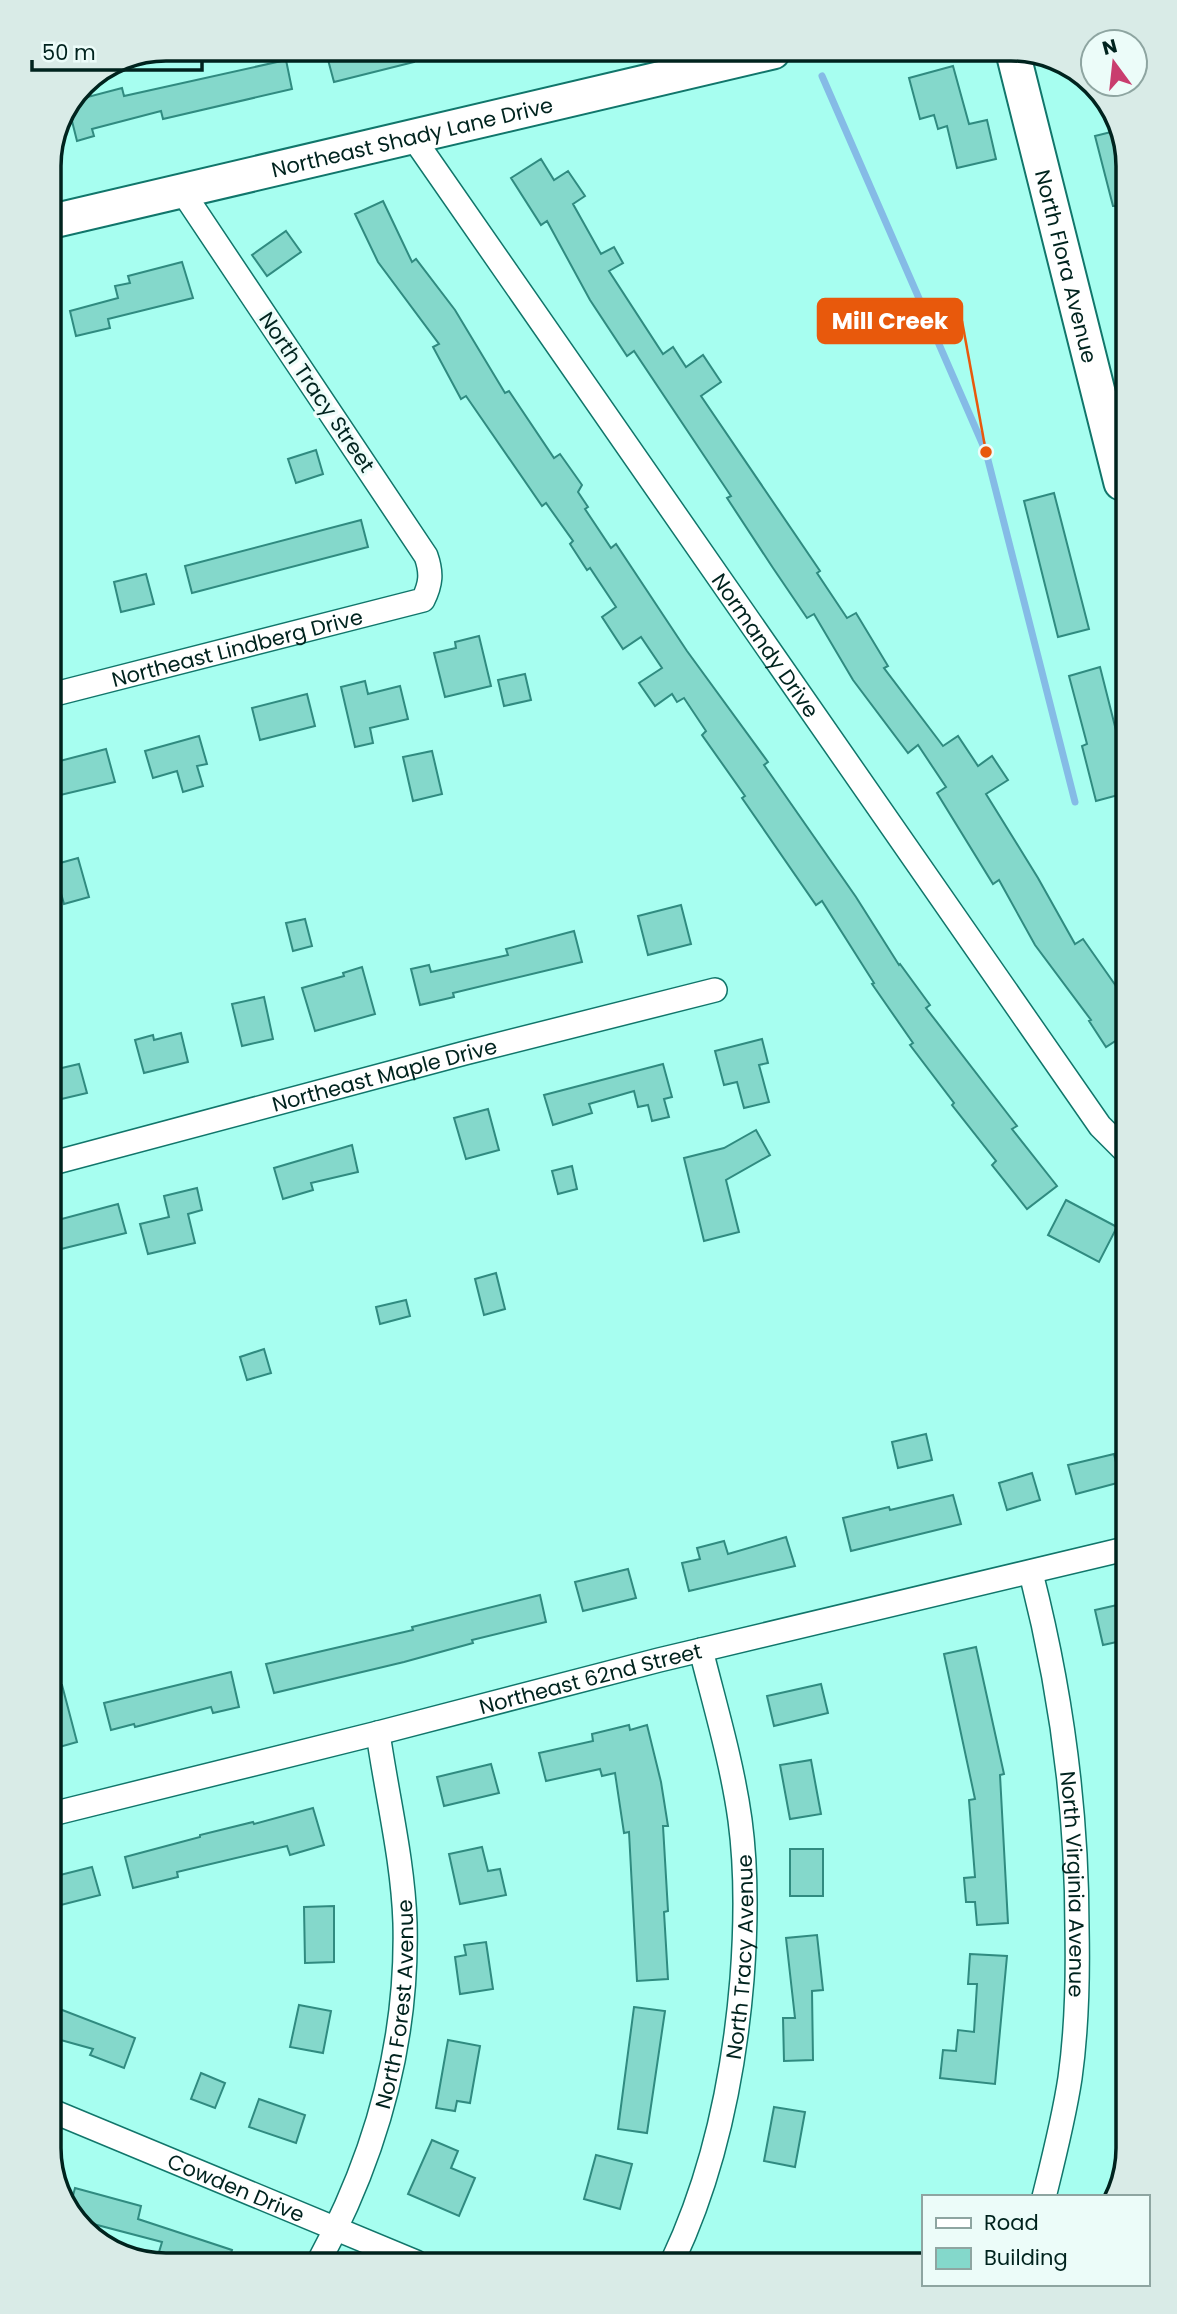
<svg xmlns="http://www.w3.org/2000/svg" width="1177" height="2314" font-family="Poppins,sans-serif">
  <rect width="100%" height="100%" fill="#a7fef0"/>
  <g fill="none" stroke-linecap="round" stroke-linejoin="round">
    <path stroke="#85bbe6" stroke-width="7" d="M822 76 986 452 1075 802"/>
  </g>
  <g fill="#84d8cb" stroke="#308b80" stroke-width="2">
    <path d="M413 55 414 62 334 82 327 56Z"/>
    <path d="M286 60 292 89 163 119 161 111 92 129 94 136 77 141 70 113 76 100 122 88 124 96Z"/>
    <path d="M953 66 969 124 987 120 996 159 957 168 947 126 938 129 934 115 920 119 909 78Z"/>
    <path d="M1119 130 1120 206H1113L1095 136Z"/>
    <path d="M541 159 554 180 568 171 585 196 573 204 601 254 614 247 623 263 609 271 663 354 673 347 686 367 703 355 721 382 701 396 820 571 817 573 847 618 856 613 888 666 884 668 943 746 958 736 978 766 992 756 1008 780 986 794 1038 878 1075 944 1083 939 1123 996V1036L1106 1047 1089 1021 1091 1020 1035 945 999 880 993 884 937 793 946 787 918 745 908 753 853 680 814 614 807 618 773 568 727 498 731 496 634 351 627 356 590 300 547 221 541 225 511 178Z"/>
    <path d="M383 201 412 262 416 259 455 310 505 393 509 391 554 458 560 454 582 485 578 492 588 507 585 509 611 548 616 544 687 651 768 762 764 765 856 897 899 965 900 964 930 1005 926 1008 1017 1126 1012 1129 1057 1186 1027 1209 992 1165 996 1161 952 1105 954 1103 910 1045 913 1043 872 984 874 983 822 901 816 905 742 798 745 796 702 735 706 731 684 698 677 702 672 694 655 706 639 683 662 668 641 637 623 649 602 617 616 607 590 568 587 570 570 544 573 541 546 503 542 506 466 396 461 399 433 347 439 344 378 262 355 214Z"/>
    <path d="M286 231 301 252 267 276 252 255Z"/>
    <path d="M182 262 193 298 108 319 110 328 76 336 70 311 118 298 115 286 130 283 128 276Z"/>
    <path d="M316 450 323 474 296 483 288 459Z"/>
    <path d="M1054 493 1089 629 1058 637 1024 501Z"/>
    <path d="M361 520 368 547 192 593 185 566Z"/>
    <path d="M146 574 154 604 121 612 114 582Z"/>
    <path d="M479 636 491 686 445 697 434 653 456 648 455 642Z"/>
    <path d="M1100 667 1122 754V794L1096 801 1082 746 1087 744 1069 676Z"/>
    <path d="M525 674 531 700 504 706 498 680Z"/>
    <path d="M365 681 368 694 400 686 408 719 370 728 373 743 355 747 341 687Z"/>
    <path d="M307 694 315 726 260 740 252 708Z"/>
    <path d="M199 736 207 764 197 766 203 786 183 792 177 771 153 778 145 751Z"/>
    <path d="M106 749 115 782 52 797V763Z"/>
    <path d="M432 751 442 794 413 801 403 757Z"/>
    <path d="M78 858 89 897 64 904 53 865Z"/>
    <path d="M681 905 691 944 648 955 638 916Z"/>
    <path d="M305 919 312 946 293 951 286 923Z"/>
    <path d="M574 931 582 962 453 993 454 997 420 1005 411 969 429 965 431 972 508 955 506 949Z"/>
    <path d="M362 967 375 1014 315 1031 302 988 344 976 343 973Z"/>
    <path d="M264 997 273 1039 242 1046 232 1004Z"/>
    <path d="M181 1033 188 1062 144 1073 135 1040 153 1035 154 1040Z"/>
    <path d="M762 1039 768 1063 759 1065 769 1102 744 1108 737 1082 724 1085 715 1051Z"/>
    <path d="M79 1064 87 1093 53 1101V1070Z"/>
    <path d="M663 1064 672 1097 664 1099 669 1117 652 1121 648 1105 638 1107 634 1091 589 1104 592 1113 553 1125 544 1095Z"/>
    <path d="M488 1109 499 1150 466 1159 454 1118Z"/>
    <path d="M756 1130 770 1155 726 1180 739 1232 704 1241 684 1158 724 1148Z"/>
    <path d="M352 1145 358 1172 311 1183 313 1190 283 1199 274 1168Z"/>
    <path d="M572 1166 577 1189 558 1194 552 1171Z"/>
    <path d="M197 1188 202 1210 188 1214 195 1243 148 1254 140 1224 169 1217 164 1196Z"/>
    <path d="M1066 1200 1117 1227 1099 1262 1048 1235Z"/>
    <path d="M118 1204 126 1233 57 1250 54 1237V1221Z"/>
    <path d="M496 1273 505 1309 484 1315 475 1279Z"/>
    <path d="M406 1300 410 1316 380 1324 376 1307Z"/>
    <path d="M264 1349 271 1373 247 1380 240 1357Z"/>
    <path d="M926 1434 932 1460 898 1468 892 1442Z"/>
    <path d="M1114 1454 1121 1482 1076 1494 1068 1465Z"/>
    <path d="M1032 1473 1040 1500 1007 1510 999 1483Z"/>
    <path d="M953 1495 961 1524 851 1551 843 1518 889 1507 890 1510Z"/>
    <path d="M786 1537 795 1566 689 1591 682 1563 700 1559 697 1548 724 1541 728 1554Z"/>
    <path d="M628 1569 636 1598 583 1611 575 1582Z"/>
    <path d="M540 1595 546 1622 472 1640 473 1643 404 1662 274 1693 266 1664 413 1630 412 1627Z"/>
    <path d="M1126 1603V1640L1103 1645 1095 1610Z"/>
    <path d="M976 1647 1004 1774 1000 1775 1008 1923 977 1925 975 1902H966L964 1878 975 1877 969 1800 975 1799 944 1654Z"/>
    <path d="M231 1672 239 1707 213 1713 211 1707 135 1727 134 1724 111 1730 104 1703Z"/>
    <path d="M821 1684 828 1713 774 1726 767 1696Z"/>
    <path d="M56 1685H62L77 1742 56 1748Z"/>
    <path d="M629 1725 630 1730 647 1725 661 1782 668 1826H663L668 1911 664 1912 668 1979 637 1981 629 1832 624 1833 615 1773 602 1776 600 1769 546 1781 539 1753 593 1741 592 1734Z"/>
    <path d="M811 1760 821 1814 790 1819 780 1765Z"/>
    <path d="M491 1764 499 1793 444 1806 437 1777Z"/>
    <path d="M313 1808 324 1845 290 1855 287 1846 177 1872 178 1877 133 1888 125 1857 200 1837V1835L253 1822 254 1824Z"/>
    <path d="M482 1847 488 1871 500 1869 506 1895 460 1904 449 1854Z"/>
    <rect x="790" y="1849" width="33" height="47"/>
    <path d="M92 1867 100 1895 57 1906 56 1876Z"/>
    <path d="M334 1906V1962L305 1963 304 1907Z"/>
    <path d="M817 1935 823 1990 812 1991 813 2060 784 2061 783 2018H795L786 1938Z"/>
    <path d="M486 1942 493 1989 460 1994 455 1957 466 1955 464 1945Z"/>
    <path d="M970 1954 1007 1956 995 2084 940 2078 943 2050 956 2051 958 2030 974 2032 977 1984H968Z"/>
    <path d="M299 2005 331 2011 323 2053 290 2047Z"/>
    <path d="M634 2007 665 2011 647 2133 618 2129Z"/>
    <path d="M57 2008 135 2038 124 2068 90 2055 93 2049 57 2039Z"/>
    <path d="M448 2040 480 2046 470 2103 457 2101 455 2111 436 2108Z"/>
    <path d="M201 2073 225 2083 215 2108 191 2099Z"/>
    <path d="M259 2099 305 2115 296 2143 249 2127Z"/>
    <path d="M774 2107 805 2112 795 2167 764 2161Z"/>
    <path d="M432 2140 458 2151 451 2168 475 2178 459 2216 408 2194Z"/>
    <path d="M596 2155 632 2164 620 2209 584 2199Z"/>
    <path d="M75 2188 141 2206 138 2219 232 2250 228 2264 173 2265 157 2259 162 2242 82 2221 70 2207Z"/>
  </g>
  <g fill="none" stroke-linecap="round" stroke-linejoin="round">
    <defs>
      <g id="street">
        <path id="s1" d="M412 136 1100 1126 1124 1150"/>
        <path id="s2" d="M51 695 423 600C431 584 432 573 426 556L182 191"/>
        <path id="s3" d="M53 1163 465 1053 715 990"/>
        <path id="s4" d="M1031 1573C1061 1690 1077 1808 1077 1929 1078 1979 1077 2028 1070 2078 1064 2118 1054 2157 1044 2197"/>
        <path id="s5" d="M56 1813 378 1733 659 1660 1125 1549"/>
        <path id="s6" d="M57 2113 416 2262"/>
        <path id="s7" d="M673 2260C715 2171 734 2076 742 1979 746 1926 747 1872 740 1820 732 1762 715 1706 701 1650"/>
        <path id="s8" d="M318 2263C375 2158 408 2043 405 1923 403 1860 387 1796 378 1733"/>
      </g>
      <g id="secondary">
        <path id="s9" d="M1012 49 1121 483"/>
        <path id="s10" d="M49 222 773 52"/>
      </g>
    </defs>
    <use href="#street" stroke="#11766b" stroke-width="26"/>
    <use href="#secondary" stroke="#11766b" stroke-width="37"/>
    <use href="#street" stroke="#fff" stroke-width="23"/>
    <use href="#secondary" stroke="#fff" stroke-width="33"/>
  </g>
  <g text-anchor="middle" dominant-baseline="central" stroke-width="6" stroke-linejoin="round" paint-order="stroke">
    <g font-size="21" fill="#00231e" stroke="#ecfcf9">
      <text stroke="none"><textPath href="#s10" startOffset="373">Northeast Shady Lane Drive</textPath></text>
      <text stroke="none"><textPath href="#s9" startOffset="224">North Flora Avenue</textPath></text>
      <text transform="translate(317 392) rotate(56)">North Tracy Street</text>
      <text stroke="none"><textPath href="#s1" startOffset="620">Normandy Drive</textPath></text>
      <text stroke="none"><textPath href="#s2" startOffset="192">Northeast Lindberg Drive</textPath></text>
      <text stroke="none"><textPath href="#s3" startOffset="343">Northeast Maple Drive</textPath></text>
      <text stroke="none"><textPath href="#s5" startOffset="551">Northeast 62nd Street</textPath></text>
      <text stroke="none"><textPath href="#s4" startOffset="315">North Virginia Avenue</textPath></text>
      <text stroke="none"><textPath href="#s7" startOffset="313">North Tracy Avenue</textPath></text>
      <text stroke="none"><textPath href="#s8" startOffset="273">North Forest Avenue</textPath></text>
      <text stroke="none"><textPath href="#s6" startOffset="194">Cowden Drive</textPath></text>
    </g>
  </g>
  <path d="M0 0H1177V2314H0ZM166 61H1011A105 105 0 0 1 1116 166V2148A105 105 0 0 1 1011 2253H166A105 105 0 0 1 61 2148V166A105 105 0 0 1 166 61Z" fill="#d9ebe7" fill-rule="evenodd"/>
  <path fill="none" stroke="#00231e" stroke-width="3.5" d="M166 61H1011A105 105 0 0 1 1116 166V2148A105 105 0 0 1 1011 2253H166A105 105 0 0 1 61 2148V166A105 105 0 0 1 166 61Z"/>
  <path fill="none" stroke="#e8590c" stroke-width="2.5" d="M986 452L962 321"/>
  <circle fill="#e8590c" stroke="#ecfcf9" stroke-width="2.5" cx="986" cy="452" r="7"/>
  <rect fill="#e8590c" stroke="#e8590c" stroke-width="2.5" x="818" y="299" width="144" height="44" rx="7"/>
  <g font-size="23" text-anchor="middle" font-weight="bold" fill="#fff">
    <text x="890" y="329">Mill Creek</text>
  </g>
  <rect x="922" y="2195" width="228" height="91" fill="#ecfcf9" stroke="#8ea5a1" stroke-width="2"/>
  <rect x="936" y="2218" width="35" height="10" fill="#ffffff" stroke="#8ea5a1" stroke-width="2"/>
  <text x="984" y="2230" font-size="21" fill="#00231e">Road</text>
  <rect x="936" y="2248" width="35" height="21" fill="#84d8cb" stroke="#8ea5a1" stroke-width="2"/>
  <text x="984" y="2265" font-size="21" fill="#00231e">Building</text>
  <g transform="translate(1114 63) rotate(345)"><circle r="33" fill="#ecfcf9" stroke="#8ea5a1" stroke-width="2"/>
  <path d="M0-5L12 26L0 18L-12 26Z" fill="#c93d6e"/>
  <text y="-10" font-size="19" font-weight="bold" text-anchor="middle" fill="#00231e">N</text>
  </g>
  <path d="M32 60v10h170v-10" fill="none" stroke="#00231e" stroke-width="3.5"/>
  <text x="42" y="60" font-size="21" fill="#00231e" stroke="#ecfcf9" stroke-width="5" paint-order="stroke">50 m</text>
</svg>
